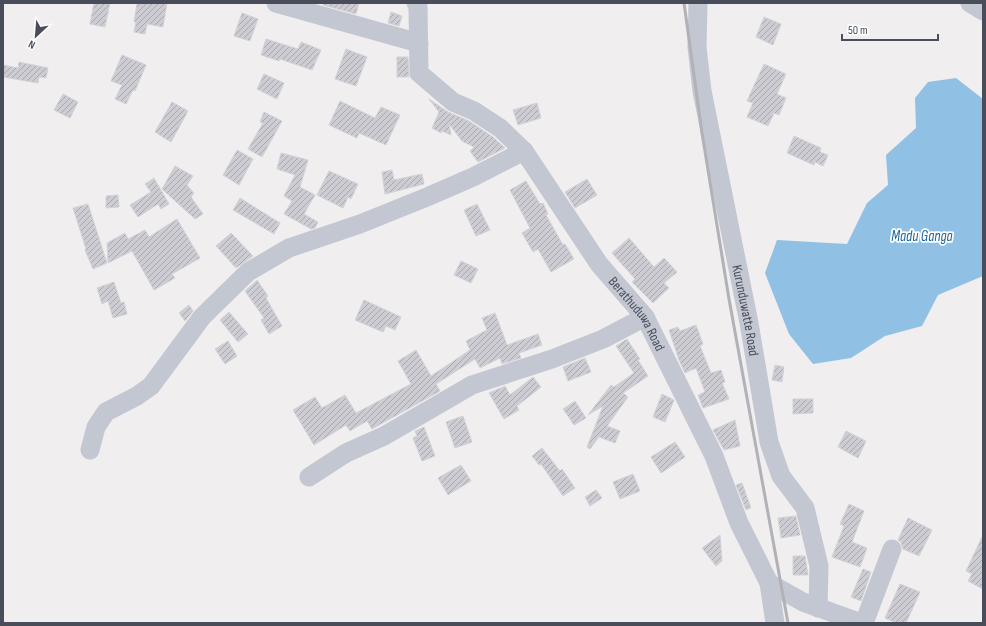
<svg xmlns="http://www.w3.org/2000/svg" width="986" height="626" font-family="'Sofia Sans Condensed',sans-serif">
  <defs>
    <pattern id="building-hatch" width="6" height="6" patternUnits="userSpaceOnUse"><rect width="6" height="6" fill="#ccccd2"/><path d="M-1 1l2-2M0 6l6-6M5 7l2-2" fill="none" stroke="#a8a8ad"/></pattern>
  </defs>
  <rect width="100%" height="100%" fill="#f0eeee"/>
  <path fill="#90c1e4" d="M956 78 983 99V276L938 295 922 326 885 336 851 358 813 364 789 334 765 273 777 240 847 244 867 203 888 185 886 155 916 128 915 98 928 82Z"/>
  <g fill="url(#building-hatch)" stroke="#d2d3d9">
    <path d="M94 3H110L105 27 90 24Z"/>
    <path d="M137 3H167L163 27 147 24 145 34 134 32 136 22H134Z"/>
    <path d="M323 3H359L356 14 323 5Z"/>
    <path d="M391 12 402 16 399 26 388 23Z"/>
    <path d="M242 13 258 19 250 41 234 36Z"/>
    <path d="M764 17 781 24 773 45 756 37Z"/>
    <path d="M266 39 298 49 301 42 321 50 312 70 280 59 279 61 261 55Z"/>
    <path d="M346 49 367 57 356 86 335 79Z"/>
    <path d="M122 55 146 65 135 91 133 90 126 104 115 99 122 85 111 81Z"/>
    <path d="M397 57H408L409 77H397Z"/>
    <path d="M19 62 48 68 46 78 39 77 38 83 3 77V65L18 68Z"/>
    <path d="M764 64 786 74 777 94 786 98 779 115 774 113 768 126 747 117 753 103 747 101Z"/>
    <path d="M264 74 284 83 277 99 257 89Z"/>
    <path d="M63 94 78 102 70 118 54 110Z"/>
    <path d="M429 99 448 112 469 121 493 137 505 148 478 162 470 151 474 147 462 141 449 124 451 135 442 131 441 133 432 128 439 112Z"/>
    <path d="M340 101 375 118 381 107 400 115 386 145 359 133 357 138 329 125Z"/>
    <path d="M172 102 188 111 171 142 155 132Z"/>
    <path d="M537 103 541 118 518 125 513 110Z"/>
    <path d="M264 112 282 121 262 157 248 149 263 123 260 122Z"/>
    <path d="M794 136 821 148 820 152 828 155 823 166 815 162 814 165 787 153Z"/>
    <path d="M237 150 253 159 239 185 223 175Z"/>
    <path d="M281 153 308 160 300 187 315 195 304 214 318 222 315 228 311 229 284 214 292 201 284 196 295 175 277 169Z"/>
    <path d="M175 166 193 176 187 185 185 183 194 193 191 197 203 214 195 219 162 189Z"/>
    <path d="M392 170 394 180 422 174 424 184 385 194 382 172Z"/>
    <path d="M329 171 358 184 351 199 348 197 343 208 317 195Z"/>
    <path d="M154 178 169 204 161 209 158 204 138 217 130 205 151 192 145 184Z"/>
    <path d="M587 179 597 195 575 208 565 192Z"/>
    <path d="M526 181 540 204 543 203 548 214 546 215 563 245 565 244 574 259 551 272 538 249 533 252 522 233 530 228 510 190Z"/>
    <path d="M118 195 119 207 106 208V196Z"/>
    <path d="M240 198 280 223 274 234 233 210Z"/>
    <path d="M88 204 107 263 93 269 85 250 86 249 73 208Z"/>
    <path d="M477 204 490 230 476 236 464 210Z"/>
    <path d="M177 219 200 258 172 274 175 278 154 290 132 251 108 263 107 243 125 233 128 239 145 230 149 237Z"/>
    <path d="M231 233 253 256 236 268 216 246Z"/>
    <path d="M629 238 654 267 664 258 677 272 664 283 669 288 653 303 632 282 635 279 612 253Z"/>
    <path d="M461 261 478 269 471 283 454 275Z"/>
    <path d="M257 280 268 296 266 298 282 326 269 334 261 320 264 318 245 291Z"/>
    <path d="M114 282 121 303 124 302 127 314 113 318 108 301 102 304 97 288Z"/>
    <path d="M364 300 401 317 395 330 386 326 383 332 355 320Z"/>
    <path d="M189 305 193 311 185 321 179 313Z"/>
    <path d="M229 312 248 334 238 342 220 320Z"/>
    <path d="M495 313 507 345 538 334 542 345 519 353 521 358 502 364 500 358 480 368 475 359 436 384 440 391 372 429 367 421 350 431 346 425 314 445 293 410 315 397 322 408 345 395 356 413 411 384 398 361 416 350 431 376 470 350 466 341 487 330 482 318Z"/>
    <path d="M696 325 703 344 700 346 711 373 721 370 725 382 722 383 729 399 703 408 698 395 705 392 696 368 685 373 679 360 669 330 678 327 680 331Z"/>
    <path d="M627 339 640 359 638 360 648 376 623 393 628 397 607 426 620 431 615 443 599 437 590 449 587 447 603 406 588 415 611 385 614 387 634 373 616 346Z"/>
    <path d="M228 341 237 356 225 364 215 349Z"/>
    <path d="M585 358 591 372 568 381 563 367Z"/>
    <path d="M775 365 784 367 782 382 772 380Z"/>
    <path d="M533 377 541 387 517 406 519 410 504 419 489 393 505 386 510 395Z"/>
    <path d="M662 394 674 400 665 422 653 417Z"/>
    <path d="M793 399H813V413L793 414Z"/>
    <path d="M575 401 586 418 574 425 563 409Z"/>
    <path d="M463 416 472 442 455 448 446 422Z"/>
    <path d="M735 420 740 446 724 450 713 430Z"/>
    <path d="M424 427 435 456 422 461 413 438 417 436 415 431Z"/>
    <path d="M846 431 866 441 858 458 838 447Z"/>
    <path d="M675 442 685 457 661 473 651 457Z"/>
    <path d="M542 448 560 471 562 469 575 488 563 496 541 464 539 465 532 456Z"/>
    <path d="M461 465 471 481 448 495 438 478Z"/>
    <path d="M633 474 640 491 620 499 613 482Z"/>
    <path d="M742 483 751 508 746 510 736 485Z"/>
    <path d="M596 490 602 498 590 506 585 497Z"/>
    <path d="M849 504 864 511 852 542 867 548 860 567 832 557 844 526 840 524Z"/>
    <path d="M796 516 800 535 781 538 778 518Z"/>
    <path d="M908 518 932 530 919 556 903 549 901 542 898 540Z"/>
    <path d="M720 535 722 561 716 566 702 548Z"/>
    <path d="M983 535V589L968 581 972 574 966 571Z"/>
    <path d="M793 556H805L808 575H793Z"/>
    <path d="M863 569 871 572 861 601 851 597Z"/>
    <path d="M900 584 920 592 906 623H896L885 618Z"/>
  </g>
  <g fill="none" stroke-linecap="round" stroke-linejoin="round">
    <g stroke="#c2c7d2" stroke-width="19">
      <path d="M276 3 419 43"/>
      <path id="s1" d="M416 3 418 7 419 73 453 102 474 111 500 128 524 151 599 264 645 317 714 456 739 523 769 583 803 602 861 623"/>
      <path id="s2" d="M698 3 697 47 702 91 749 323 769 442 781 476 805 508 819 566 818 608"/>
      <path d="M970 3 983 11"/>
      <path d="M90 450 96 427 106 412 137 396 151 386 202 317 248 272 289 248 360 224 427 197 473 177 524 151"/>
      <path d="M309 477 346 453 384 436 472 385 552 359 603 339 645 317"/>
      <path d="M769 583 775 623"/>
      <path d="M864 623 892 549"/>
    </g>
    <path stroke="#b0b2b8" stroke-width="3" d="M684 3 702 133 729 299 788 623"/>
  </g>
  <g text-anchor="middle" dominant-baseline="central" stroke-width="3.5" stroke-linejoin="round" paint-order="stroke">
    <g font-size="14" fill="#484d59" stroke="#fff">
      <text stroke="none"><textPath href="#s2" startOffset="312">Kurunduwatte Road</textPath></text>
      <text stroke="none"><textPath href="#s1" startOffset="401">Berathuduwa Road</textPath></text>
    </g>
    <g font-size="15" font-style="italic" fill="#18659c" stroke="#fff">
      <text x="922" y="236">Madu Ganga</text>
    </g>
  </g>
  <rect width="986" height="626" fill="none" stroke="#484d59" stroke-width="8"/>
  <g transform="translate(36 36) rotate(206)" stroke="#ffffff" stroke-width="3" paint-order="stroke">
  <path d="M0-3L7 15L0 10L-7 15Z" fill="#484d59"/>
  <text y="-6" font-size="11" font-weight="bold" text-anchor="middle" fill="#484d59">N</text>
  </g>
  <path d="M842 34v6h96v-6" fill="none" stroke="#484d59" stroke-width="2"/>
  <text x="848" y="34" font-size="12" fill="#484d59" stroke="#ffffff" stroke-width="3" paint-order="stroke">50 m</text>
</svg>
